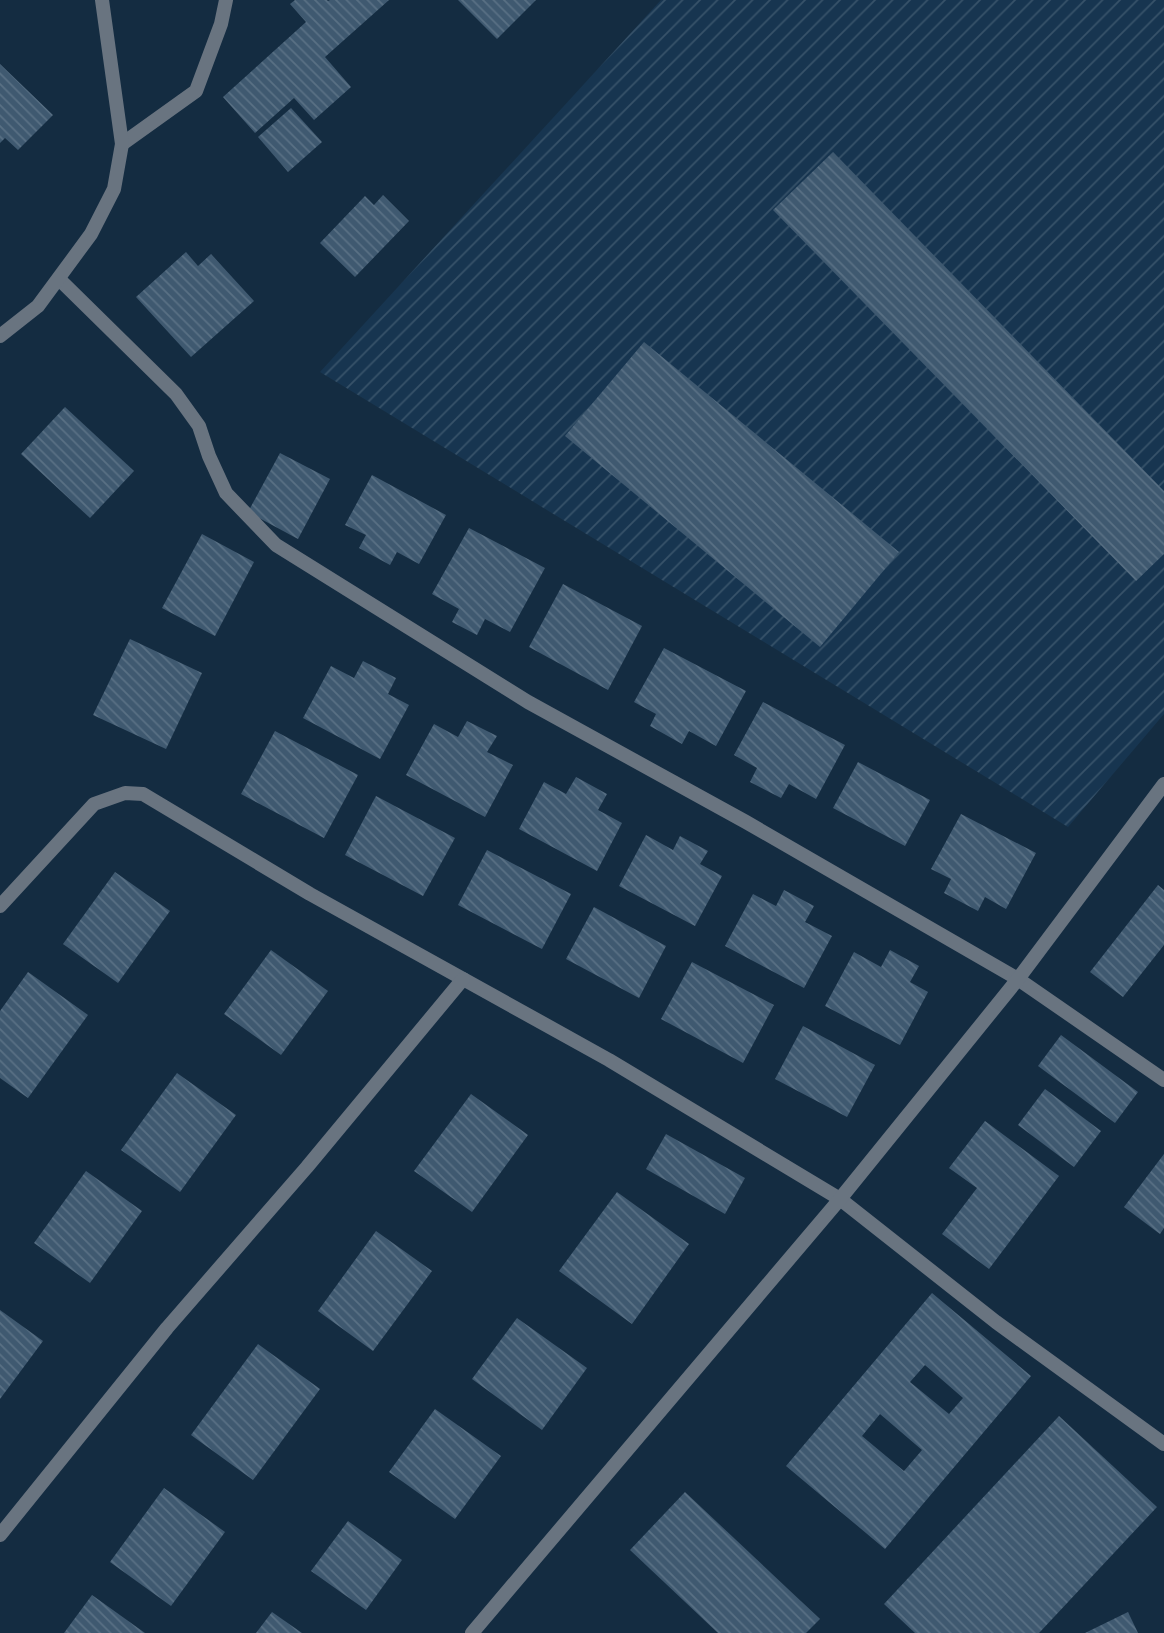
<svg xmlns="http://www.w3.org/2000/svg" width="1164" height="1633" font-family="'Nunito Sans',sans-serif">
  <defs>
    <pattern id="industrial-furrows" width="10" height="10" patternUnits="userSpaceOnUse" patternTransform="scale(1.75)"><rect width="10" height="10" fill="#173550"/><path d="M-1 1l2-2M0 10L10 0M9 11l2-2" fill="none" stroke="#375269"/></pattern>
    <pattern id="building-back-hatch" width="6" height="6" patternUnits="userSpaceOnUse" patternTransform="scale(1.75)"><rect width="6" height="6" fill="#3f5970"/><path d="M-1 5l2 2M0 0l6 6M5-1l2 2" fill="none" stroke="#597084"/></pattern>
  </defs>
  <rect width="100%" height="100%" fill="#142c41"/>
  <path fill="url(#industrial-furrows)" d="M661 0H1164V714L1068 827 320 372Z"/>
  <g fill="url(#building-back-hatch)" fill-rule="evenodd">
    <path d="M295 0H327L328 1 330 0H389L325 57 351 87 314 120 294 98 255 133 223 97 306 22 290 4Z"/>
    <path d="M458 0H536L497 39Z"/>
    <path d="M0 64 53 115 18 150 5 138 0 143Z"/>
    <path d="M291 108 322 142 288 172 258 137Z"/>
    <path d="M833 152 1164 491V554L1136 581 773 210Z"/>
    <path d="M383 195 409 221 355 277 320 243 365 196 374 205Z"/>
    <path d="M186 252 198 266 211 254 254 301 191 357 136 297Z"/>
    <path d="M644 342 899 552 820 647 565 436Z"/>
    <path d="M65 407 134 471 90 518 21 454Z"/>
    <path d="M280 453 330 479 298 539 248 512Z"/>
    <path d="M372 475 446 515 419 564 397 552 390 565 359 548 366 535 345 525Z"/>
    <path d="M469 528 545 568 510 632 485 619 477 635 452 622 459 609 432 594Z"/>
    <path d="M202 534 254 562 215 636 162 608Z"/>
    <path d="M563 584 642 626 608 690 529 647Z"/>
    <path d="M130 639 202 673 166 749 93 715Z"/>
    <path d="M664 648 746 691 716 746 689 731 682 744 650 726 656 714 634 702Z"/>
    <path d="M363 661 396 678 388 694 409 705 380 759 303 718 331 666 354 678Z"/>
    <path d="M763 702 845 745 816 799 789 784 781 798 750 782 757 768 734 755Z"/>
    <path d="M467 721 497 736 487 752 513 765 485 817 406 775 434 724 458 737Z"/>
    <path d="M275 731 358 775 324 838 241 794Z"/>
    <path d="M858 762 930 800 905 846 833 808Z"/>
    <path d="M576 777 607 794 598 810 622 823 597 871 519 829 544 782 566 794Z"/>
    <path d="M376 796 455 838 423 896 345 855Z"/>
    <path d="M961 814 1036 853 1006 909 985 897 978 911 944 893 951 879 931 869Z"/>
    <path d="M646 835 673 850 680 836 708 851 700 864 722 876 695 926 619 886Z"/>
    <path d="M487 850 571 894 542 949 458 905Z"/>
    <path d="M115 872 170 911 118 983 63 944Z"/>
    <path d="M1158 885 1164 890V945L1123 997 1090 972Z"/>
    <path d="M784 890 814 906 805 922 832 936 804 988 725 946 753 894 776 906Z"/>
    <path d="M594 907 666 946 639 998 566 959Z"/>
    <path d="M271 950 328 991 281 1055 224 1014Z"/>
    <path d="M890 950 919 966 910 982 928 992 900 1045 825 1006 854 952 881 967Z"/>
    <path d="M692 962 774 1005 743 1063 661 1019Z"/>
    <path d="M28 972 88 1015 28 1098 0 1078V1011Z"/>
    <path d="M803 1026 875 1065 847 1117 775 1079Z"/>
    <path d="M1061 1035 1138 1092 1115 1123 1038 1066Z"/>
    <path d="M177 1073 236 1115 180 1192 121 1150Z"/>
    <path d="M1045 1089 1101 1131 1074 1167 1018 1125Z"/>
    <path d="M471 1094 528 1135 472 1212 414 1171Z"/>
    <path d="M985 1121 1059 1176 989 1269 942 1234 977 1188 949 1168Z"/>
    <path d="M666 1134 745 1178 725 1214 646 1169Z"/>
    <path d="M1164 1154V1228L1160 1234 1124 1207Z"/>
    <path d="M86 1171 142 1211 90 1283 34 1243Z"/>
    <path d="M617 1192 689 1244 632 1324 559 1271Z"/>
    <path d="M376 1231 432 1271 373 1351 318 1311Z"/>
    <path d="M932 1293 1031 1376 885 1549 786 1466ZM925 1365 963 1398 949 1414 910 1382ZM880 1414 922 1450 904 1471 862 1436Z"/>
    <path d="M0 1310 43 1341 0 1399Z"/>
    <path d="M517 1318 587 1368 542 1430 472 1379Z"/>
    <path d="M258 1344 320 1389 253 1480 191 1435Z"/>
    <path d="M435 1409 501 1456 455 1519 389 1472Z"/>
    <path d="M1059 1416 1157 1507 1039 1633H915L884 1604Z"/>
    <path d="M164 1488 225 1532 171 1606 110 1562Z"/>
    <path d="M685 1492 820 1619 806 1633H718L630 1550Z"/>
    <path d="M348 1521 402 1560 366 1610 311 1571Z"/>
    <path d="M92 1595 145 1633H64Z"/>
    <path d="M272 1612 302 1633H256Z"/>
    <path d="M1128 1612 1138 1633H1085Z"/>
  </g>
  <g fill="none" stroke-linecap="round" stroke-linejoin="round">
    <path stroke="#697480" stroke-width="14" d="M122 144 196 91 221 24 226 0"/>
    <g stroke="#697480" stroke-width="14">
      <path d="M59 279 176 394 199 426 209 456 226 493 276 545 528 702 746 822 1018 979 1164 1080"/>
      <path d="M0 336 38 306 91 234 114 189 122 144 102 0"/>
      <path d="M0 906 94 804 125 793 143 794 310 894 609 1060 840 1199 996 1322 1164 1444"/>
      <path d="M0 1535 167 1328 307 1167 463 979"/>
      <path d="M472 1633 840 1199 1018 979 1164 784"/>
    </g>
  </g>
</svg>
